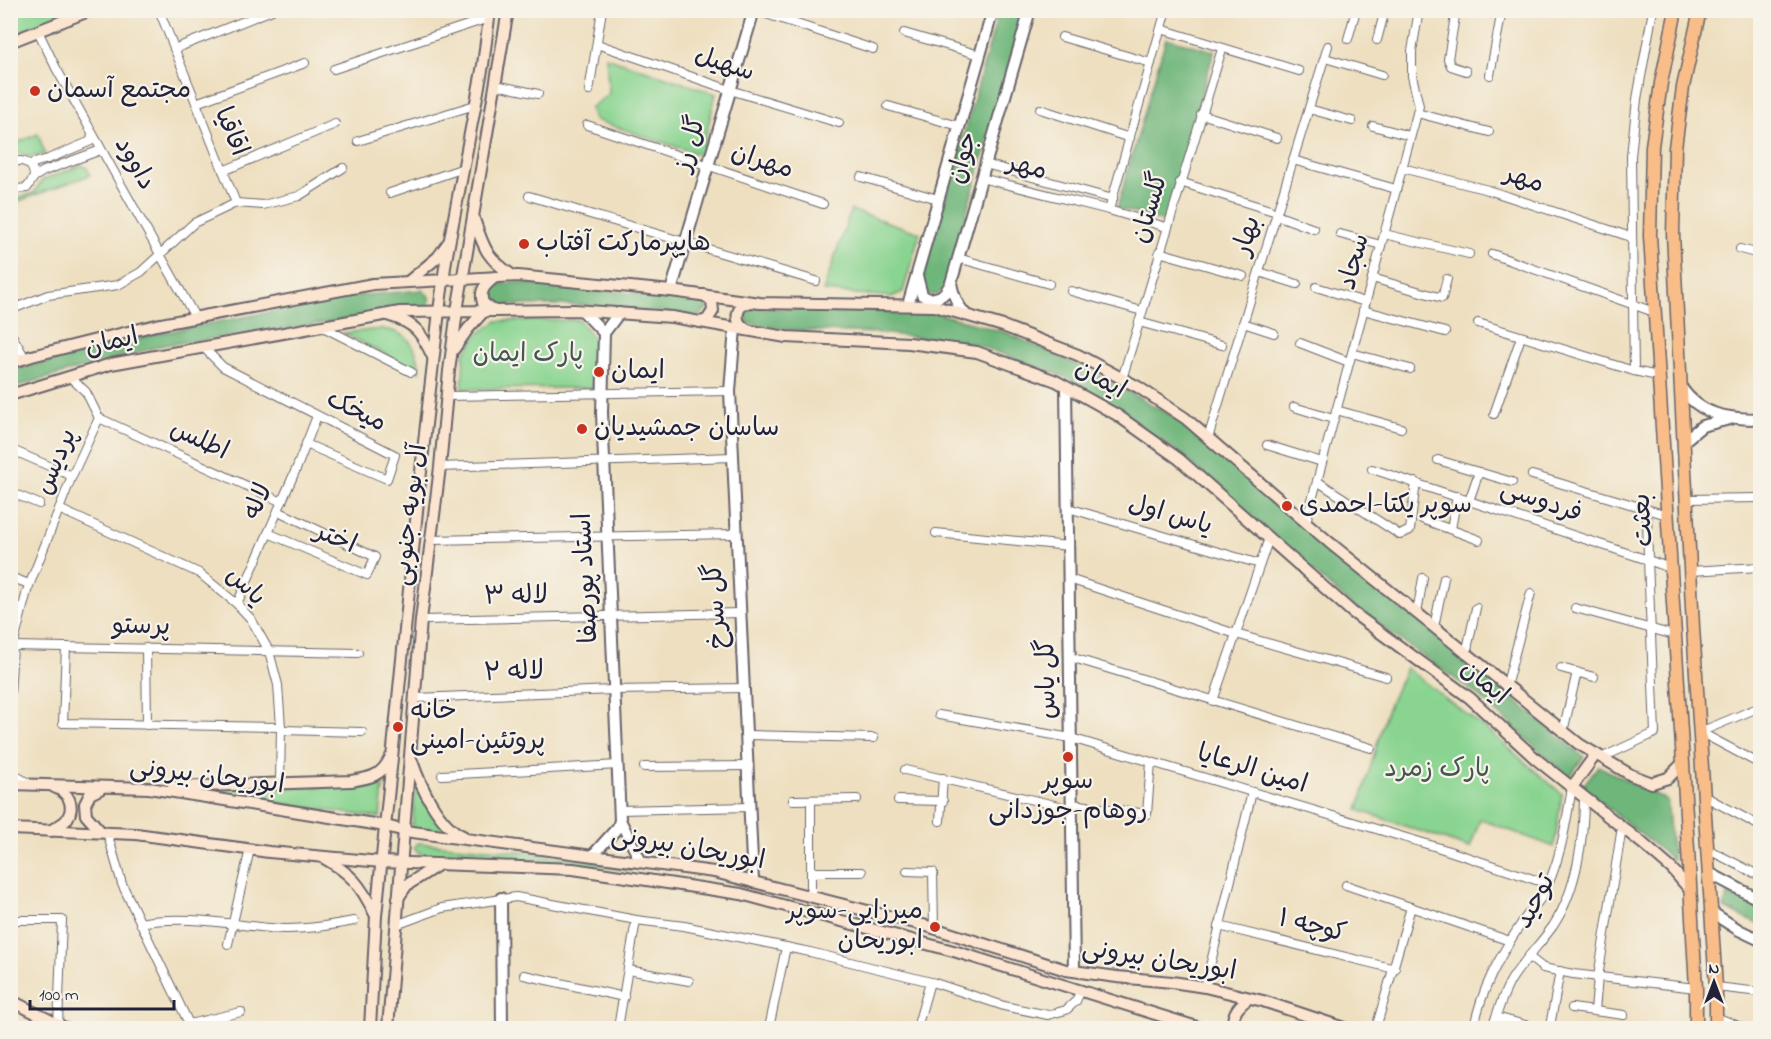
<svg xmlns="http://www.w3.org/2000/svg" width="1771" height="1039" font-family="'Indie Flower','Playpen Sans Arabic',sans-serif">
  <rect width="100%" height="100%" fill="#f7f3e8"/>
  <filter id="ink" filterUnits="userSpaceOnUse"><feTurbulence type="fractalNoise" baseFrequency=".0167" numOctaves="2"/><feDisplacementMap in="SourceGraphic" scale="12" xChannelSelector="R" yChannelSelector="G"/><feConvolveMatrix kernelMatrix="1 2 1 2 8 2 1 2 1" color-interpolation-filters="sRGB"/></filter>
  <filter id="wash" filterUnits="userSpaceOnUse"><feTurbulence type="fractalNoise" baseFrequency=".008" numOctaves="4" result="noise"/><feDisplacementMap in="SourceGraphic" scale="24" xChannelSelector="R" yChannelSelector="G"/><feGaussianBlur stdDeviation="1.35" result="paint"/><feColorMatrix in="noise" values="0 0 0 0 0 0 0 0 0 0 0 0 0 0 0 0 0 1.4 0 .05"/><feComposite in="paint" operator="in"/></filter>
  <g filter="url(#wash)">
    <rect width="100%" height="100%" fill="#eedfc0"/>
    <g fill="#89d490" stroke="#567b66" stroke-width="1.5">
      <path d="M11 10H71V11L11 35Z"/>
      <path d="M606 57 716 94 701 155 595 120 590 108 609 94Z"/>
      <path d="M38 134 45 154 34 157 18 153 13 144Z"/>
      <path d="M82 165 87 168 90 175 11 204V197L18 198 34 193 42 180Z"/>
      <path d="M851 210 920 233 903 292 891 297 823 291Z"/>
      <path d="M579 320 594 339V388L462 389 464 354 477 335 497 321Z"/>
      <path d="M381 329C408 331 418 346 420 372L343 333Z"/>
      <path d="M1406 668 1490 732 1562 794 1554 847 1480 819 1470 848 1358 810 1386 713Z"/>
      <path d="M384 776 380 818 195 791 361 785Z"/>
      <path d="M416 782C423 804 437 818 452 835L412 829Z"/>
      <path d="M418 843 523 852 631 866V871L557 861 428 856 417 852 414 848Z"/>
    </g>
    <g fill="#6eb67a" stroke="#486c5a" stroke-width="1.5">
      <path d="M999 11H1025L944 290 935 295 927 294 922 288 924 274Z"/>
      <path d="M1166 38 1214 51 1165 222 1117 208Z"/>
      <path d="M513 282 692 299 705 302 708 308 699 316 586 305H501L486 299 495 285Z"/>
      <path d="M422 290C429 295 431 298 429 307L258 333 164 345 11 388V371L150 335 353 296Z"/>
      <path d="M753 308 933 312 1007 333 1088 369 1179 420 1367 579 1584 757 1569 777 1479 696 1351 605 1182 455 1070 379 975 344 879 333 792 330 748 323 744 314Z"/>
      <path d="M1598 766 1667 800 1673 860 1582 787Z"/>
      <path d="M1727 894 1760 908V925L1724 908Z"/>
    </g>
  </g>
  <g filter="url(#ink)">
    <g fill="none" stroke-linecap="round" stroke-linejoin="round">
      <defs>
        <g id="minor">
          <path d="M159 10 236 203"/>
          <path d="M754 10 873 49"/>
          <path d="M1456 10 1448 59 1451 66 1466 71"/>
          <path d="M1161 29 1299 71"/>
          <path d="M38 31 56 68 195 317"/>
          <path d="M904 33 980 55"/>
          <path d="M1062 37 1151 63"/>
          <path d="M1348 39 1356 10"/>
          <path d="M1377 40 1385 10"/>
          <path d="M597 44 730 90 839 123"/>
          <path d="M174 49 272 10"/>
          <path d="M1325 58 1382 75"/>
          <path d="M334 69 489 18"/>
          <path d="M1490 75 1502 10"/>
          <path d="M496 85 538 94"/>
          <path d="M589 91 602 10"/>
          <path d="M196 103 305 63"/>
          <path d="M888 106 959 126"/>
          <path d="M1040 109 1130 138"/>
          <path d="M1309 109 1352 121"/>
          <path d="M1417 113 1489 132"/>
          <path d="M1201 114 1277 138"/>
          <path d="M587 125 823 204"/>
          <path d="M1373 126 1410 136"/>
          <path d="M358 141 475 105"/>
          <path d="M1293 160 1396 189"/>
          <path d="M10 164C22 157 34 163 34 177L27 188 17 189 10 185"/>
          <path d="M30 164 48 159 91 141 92 134"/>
          <path d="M985 164 1113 199"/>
          <path d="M1402 168 1488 190 1631 237"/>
          <path d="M223 171 335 124"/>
          <path d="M34 177 44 171 101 150"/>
          <path d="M861 177 938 199"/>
          <path d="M981 178 1109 210 1166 227"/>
          <path d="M1180 182 1270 210"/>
          <path d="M390 193 464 168"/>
          <path d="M529 196 816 281"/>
          <path d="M1109 210 1166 10"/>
          <path d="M1276 215 1314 229"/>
          <path d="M1340 234 1381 245"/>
          <path d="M1384 234 1469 254"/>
          <path d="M1740 249 1760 254"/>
          <path d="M1159 252 1243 276"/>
          <path d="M1492 254 1654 312"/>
          <path d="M958 258 1049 284"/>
          <path d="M1259 272 1297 284"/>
          <path d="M1372 278 1442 298 1447 279"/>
          <path d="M1316 287 1365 302"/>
          <path d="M1071 291 1142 311"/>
          <path d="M10 310 48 295 118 285 141 272 194 223 236 203 263 205 299 196 343 168"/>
          <path d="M1363 310 1445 332"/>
          <path d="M1139 322 1222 345"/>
          <path d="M1243 323 1274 333"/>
          <path d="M1478 323 1634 371 1658 376"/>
          <path d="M321 326 411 372"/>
          <path d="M10 332 25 358"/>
          <path d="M1300 343 1349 362"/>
          <path d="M203 347 223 367 395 455 387 479 306 444"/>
          <path d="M1352 353 1410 369"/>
          <path d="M1634 371 1631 156 1637 99 1653 10"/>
          <path d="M70 377 86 392 99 418"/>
          <path d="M1122 379 1222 49"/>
          <path d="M447 396 730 391"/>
          <path d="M1294 407 1333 419"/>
          <path d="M1336 410 1401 428"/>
          <path d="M1494 414 1521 337"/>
          <path d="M99 418 282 502"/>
          <path d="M1208 438 1328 46"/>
          <path d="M1267 445 1322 462"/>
          <path d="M10 449 72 476"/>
          <path d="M1438 460 1512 482"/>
          <path d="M440 467 733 457"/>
          <path d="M1372 469 1648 560 1647 509"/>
          <path d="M1532 475 1667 515"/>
          <path d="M1317 481 1400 535 1410 530 1416 482"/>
          <path d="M10 492 39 504"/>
          <path d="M1687 499 1760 498"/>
          <path d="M1469 501 1479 472"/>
          <path d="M1068 508 1260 564"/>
          <path d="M59 509 199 573 237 604 251 619 269 651 278 685 281 727 280 784"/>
          <path d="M1422 519 1479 540"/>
          <path d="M1306 522 1419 106 1412 76V51L1419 10"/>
          <path d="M1451 529 1457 496"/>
          <path d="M268 533 367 575 375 557 278 511"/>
          <path d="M936 533 1069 546"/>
          <path d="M431 540 735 534"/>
          <path d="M1690 571 1760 567"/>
          <path d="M10 577 29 584"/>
          <path d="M1069 579 1236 634 1386 677"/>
          <path d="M237 604 297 467 317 416"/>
          <path d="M1575 608 1674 635"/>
          <path d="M1417 613 1423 578"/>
          <path d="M421 620 740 613"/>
          <path d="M1434 627 1444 578"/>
          <path d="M13 646 358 653"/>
          <path d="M66 647 63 723 281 727"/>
          <path d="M146 648 147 725"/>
          <path d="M1466 654 1476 608"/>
          <path d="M1070 657 1371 748"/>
          <path d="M1561 668 1594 677"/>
          <path d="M1506 687 1531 593"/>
          <path d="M10 696 13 646 27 591 72 476 99 418"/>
          <path d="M416 698 614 690 744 688"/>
          <path d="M1213 701 1269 538"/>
          <path d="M939 715 1071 738 1440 848 1548 884"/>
          <path d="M281 730 362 732"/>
          <path d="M1563 732 1577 672"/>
          <path d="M1700 732 1760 764"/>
          <path d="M1700 732 1760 707"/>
          <path d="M747 735 874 738"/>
          <path d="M1601 758 1655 733 1648 560 1670 568"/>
          <path d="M10 767 18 777 30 784"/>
          <path d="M644 767 749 766"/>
          <path d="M905 770 1072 809"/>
          <path d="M442 775 618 765"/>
          <path d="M1704 796 1760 826"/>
          <path d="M793 800 857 799"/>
          <path d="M811 800V897"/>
          <path d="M898 800 943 801"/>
          <path d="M1072 804 1147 814 1151 762"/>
          <path d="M620 810 750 807"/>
          <path d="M940 821 943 778"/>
          <path d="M107 832 122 884 191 1028"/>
          <path d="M1707 849 1760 876"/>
          <path d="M907 871 933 872 934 928"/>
          <path d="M811 872H862"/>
          <path d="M1346 885 1510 941"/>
          <path d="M10 920H62L58 1025"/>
          <path d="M140 923C183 915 228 924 270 928 298 931 327 926 354 921"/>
          <path d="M396 925 442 908 516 897 636 920 684 926 810 952 935 983 1004 1006 1048 1015 1066 1010 1076 1001 1081 990"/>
          <path d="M1219 926 1395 969"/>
          <path d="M228 944 250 849"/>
          <path d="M1529 957 1543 968 1573 974 1696 988"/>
          <path d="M628 970 689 981"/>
          <path d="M524 975 624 997"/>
          <path d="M1205 987 1252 792"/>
          <path d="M1716 987 1760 992"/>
          <path d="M1572 1008 1624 1015"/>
          <path d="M1595 1011 1598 977 1622 827"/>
          <path d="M1496 1017 1536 1028"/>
          <path d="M1716 1017 1743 1028"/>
          <path d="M189 1024 241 1012"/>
          <path d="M618 1028 636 920"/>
          <path d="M769 1028 786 947"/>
          <path d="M917 1028 930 982"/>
          <path d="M1376 1028 1411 907"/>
          <path d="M1474 1028C1481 990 1499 957 1521 924 1526 915 1535 907 1541 898 1560 866 1566 824 1572 787"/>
          <path d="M1492 1028C1498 1012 1503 992 1513 977 1525 959 1541 943 1553 926 1577 890 1584 838 1584 797"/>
          <path d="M1546 1028 1550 1026 1560 971"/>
        </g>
        <g id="tertiary">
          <path d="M917 276 922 295 929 299C942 298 945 294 951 283"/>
          <path d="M671 291 754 10"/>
          <path d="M908 305 993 10"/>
          <path d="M583 311 604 333 619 313"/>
          <path d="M966 315C957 305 953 296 951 283L1030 10"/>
          <path d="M735 328 730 391 732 435 753 882"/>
          <path d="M1066 387 1074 971"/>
          <path d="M1681 387C1700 416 1729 419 1760 419"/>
          <path d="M1684 441 1702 426 1730 419"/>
          <path d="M620 820 641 862"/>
          <path d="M593 855 618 827 620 820 602 413 604 333"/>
          <path d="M1709 873 1760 900"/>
          <path d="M501 898 502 1028"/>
          <path d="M1711 912 1739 930 1760 940"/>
        </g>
        <g id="secondary">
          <path d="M10 42 91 10"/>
          <path d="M474 219C484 249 487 258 513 276"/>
          <path d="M409 281 438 257 448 243"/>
          <path d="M493 310 483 303C479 290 485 285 495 277"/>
          <path d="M390 316C416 323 422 334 433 357"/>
          <path d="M700 322 707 320 713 311 712 301 704 295"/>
          <path d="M746 329C736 323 735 314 742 305L751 302"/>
          <path d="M454 349 468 329 485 310"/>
          <path d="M10 363 32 356 156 325 373 284 518 276 671 291 760 303 935 306 1003 326 1078 355 1138 387 1185 418 1330 543 1579 744 1631 775 1652 783 1668 778 1683 763"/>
          <path d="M10 395 111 364 400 312 574 310 672 317 786 337 909 343 977 352 1056 381 1117 415 1179 459 1352 612 1470 698 1536 759 1642 843 1672 869 1690 890"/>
          <path d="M412 761C420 785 439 826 463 836"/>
          <path d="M10 784 149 788 386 826 405 831 714 872 927 926 1066 970 1117 977 1172 982 1205 987 1263 1001 1344 1028"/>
          <path d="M173 787 351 781C370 778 382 776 390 758"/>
          <path d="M1572 787 1596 754"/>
          <path d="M100 789 90 794 85 804 86 815 101 832"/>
          <path d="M10 829 136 834 269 852 382 862 573 869 741 894 957 952 1200 1028"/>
          <path d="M50 831C55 827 64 824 67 819 76 805 68 792 54 787"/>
          <path d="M322 857C352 874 360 884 375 914"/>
          <path d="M398 898 407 885 438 865"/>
          <path d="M10 1000 65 1028"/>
          <path d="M10 1024 20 1028"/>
          <path d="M370 1028 376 916 424 442 439 311 446 260 483 65 490 10"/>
          <path d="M388 1028 421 620 440 467 449 371 457 311 508 10"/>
          <path d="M1233 1028C1232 1014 1237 1007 1249 998"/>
        </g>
        <g id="primary">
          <path d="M1676 10 1661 83 1652 146 1650 236 1683 763 1696 988V1028"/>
          <path d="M1700 10 1683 87 1675 148 1673 234 1693 627 1716 987V1028"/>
        </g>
      </defs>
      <use href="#minor" stroke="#69646a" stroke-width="10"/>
      <use href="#tertiary" stroke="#69646a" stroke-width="14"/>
      <use href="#secondary" stroke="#69646a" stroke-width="14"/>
      <use href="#primary" stroke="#69646a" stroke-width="15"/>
      <use href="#minor" stroke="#fff" stroke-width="8"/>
      <use href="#tertiary" stroke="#fff" stroke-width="10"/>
      <use href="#secondary" stroke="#fce5d0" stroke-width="10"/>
      <use href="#primary" stroke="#f8bd89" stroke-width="12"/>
    </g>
  </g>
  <g fill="#c8321e" stroke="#f7f3e8" stroke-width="2">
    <circle cx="35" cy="91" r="6"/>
    <circle cx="524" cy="244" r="6"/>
    <circle cx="599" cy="372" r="6"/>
    <circle cx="582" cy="429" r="6"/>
    <circle cx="1287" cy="506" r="6"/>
    <circle cx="398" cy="727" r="6"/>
    <circle cx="1068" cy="757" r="6"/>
    <circle cx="935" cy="927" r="6"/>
  </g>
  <g text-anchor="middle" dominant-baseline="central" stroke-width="4.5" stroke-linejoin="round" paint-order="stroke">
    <g font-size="26" fill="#22223b" stroke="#f7f3e8">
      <text transform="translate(724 65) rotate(18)">سهیل</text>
      <text transform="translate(230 132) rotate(68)">اقاقیا</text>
      <text transform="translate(691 144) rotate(-73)">گل رز</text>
      <text transform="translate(964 158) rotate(-74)">جوان</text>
      <text transform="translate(762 162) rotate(18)">مهران</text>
      <text transform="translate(134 164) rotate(60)">داوود</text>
      <text transform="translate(1027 168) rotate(14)">مهر</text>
      <text transform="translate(1524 180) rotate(18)">مهر</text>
      <text transform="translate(1151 208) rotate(-73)">گلستان</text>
      <text transform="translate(1248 236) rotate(-73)">بهار</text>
      <text transform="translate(1355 262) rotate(-75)">سجاد</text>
      <text transform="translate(112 343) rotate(-13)">ایمان</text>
      <text transform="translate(1100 380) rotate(30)">ایمان</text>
      <text transform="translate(356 412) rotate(26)">میخک</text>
      <text transform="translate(199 441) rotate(25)">اطلس</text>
      <text transform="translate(57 462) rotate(-67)">پردیس</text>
      <text transform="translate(259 502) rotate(-66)">لاله</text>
      <text transform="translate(1541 502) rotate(19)">فردوسی</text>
      <text transform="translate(411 515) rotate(-83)">آل بویه جنوبی</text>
      <text transform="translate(1170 516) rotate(16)">یاس اول</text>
      <text transform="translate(1644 520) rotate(-93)">بعثت</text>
      <text transform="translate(335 539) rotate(23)">اختر</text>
      <text transform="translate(587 578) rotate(-93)">استاد پورصفا</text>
      <text transform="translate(245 587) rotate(44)">یاس</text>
      <text transform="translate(516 597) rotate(-1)">لاله ۳</text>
      <text transform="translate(717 606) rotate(-93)">گل سرخ</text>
      <text transform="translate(141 627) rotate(1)">پرستو</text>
      <text transform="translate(514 673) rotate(-2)">لاله ۲</text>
      <text transform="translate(1048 679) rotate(-91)">گل یاس</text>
      <text transform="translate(1484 683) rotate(40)">ایمان</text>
      <text transform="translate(1252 770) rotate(17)">امین الرعایا</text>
      <text transform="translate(207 777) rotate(7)">ابوریحان بیرونی</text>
      <text transform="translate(688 849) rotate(10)">ابوریحان بیرونی</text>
      <text transform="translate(1536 902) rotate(-62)">توحید</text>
      <text transform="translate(1312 927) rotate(14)">کوچه ۱</text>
      <text transform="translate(1159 961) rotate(9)">ابوریحان بیرونی</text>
    </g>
    <g font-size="26" fill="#22223b" stroke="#f7f3e8" text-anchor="start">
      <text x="47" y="91">مجتمع آسمان</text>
      <text x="536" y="244">هایپرمارکت آفتاب</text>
      <text x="611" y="372">ایمان</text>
      <text x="594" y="429">ساسان جمشیدیان</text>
      <text x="1299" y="506">سوپر یکتا-احمدی</text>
      <text x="410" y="712">خانه<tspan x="410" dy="30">پروتئین-امینی</tspan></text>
      <text x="1068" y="782" text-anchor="middle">سوپر<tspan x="1068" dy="30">روهام-جوزدانی</tspan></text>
      <text x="923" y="912" text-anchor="end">میرزایی-سوپر<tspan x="923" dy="30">ابوریحان</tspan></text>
    </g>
    <g font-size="26" fill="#415754" stroke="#f7f3e8">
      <text x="528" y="355">پارک ایمان</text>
      <text x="1437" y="770">پارک زمرد</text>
    </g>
  </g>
  <rect width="1771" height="1039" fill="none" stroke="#f7f3e8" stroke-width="36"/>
  <g transform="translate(1714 982)" stroke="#f7f3e8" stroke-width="4.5" paint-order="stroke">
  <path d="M0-4.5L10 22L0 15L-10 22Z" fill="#22223b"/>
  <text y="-9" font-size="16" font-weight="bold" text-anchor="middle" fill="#22223b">N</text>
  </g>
  <path d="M30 1000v9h144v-9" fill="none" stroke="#22223b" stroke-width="3"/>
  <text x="39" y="1000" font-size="18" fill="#22223b" stroke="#f7f3e8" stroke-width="4.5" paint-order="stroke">100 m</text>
</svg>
